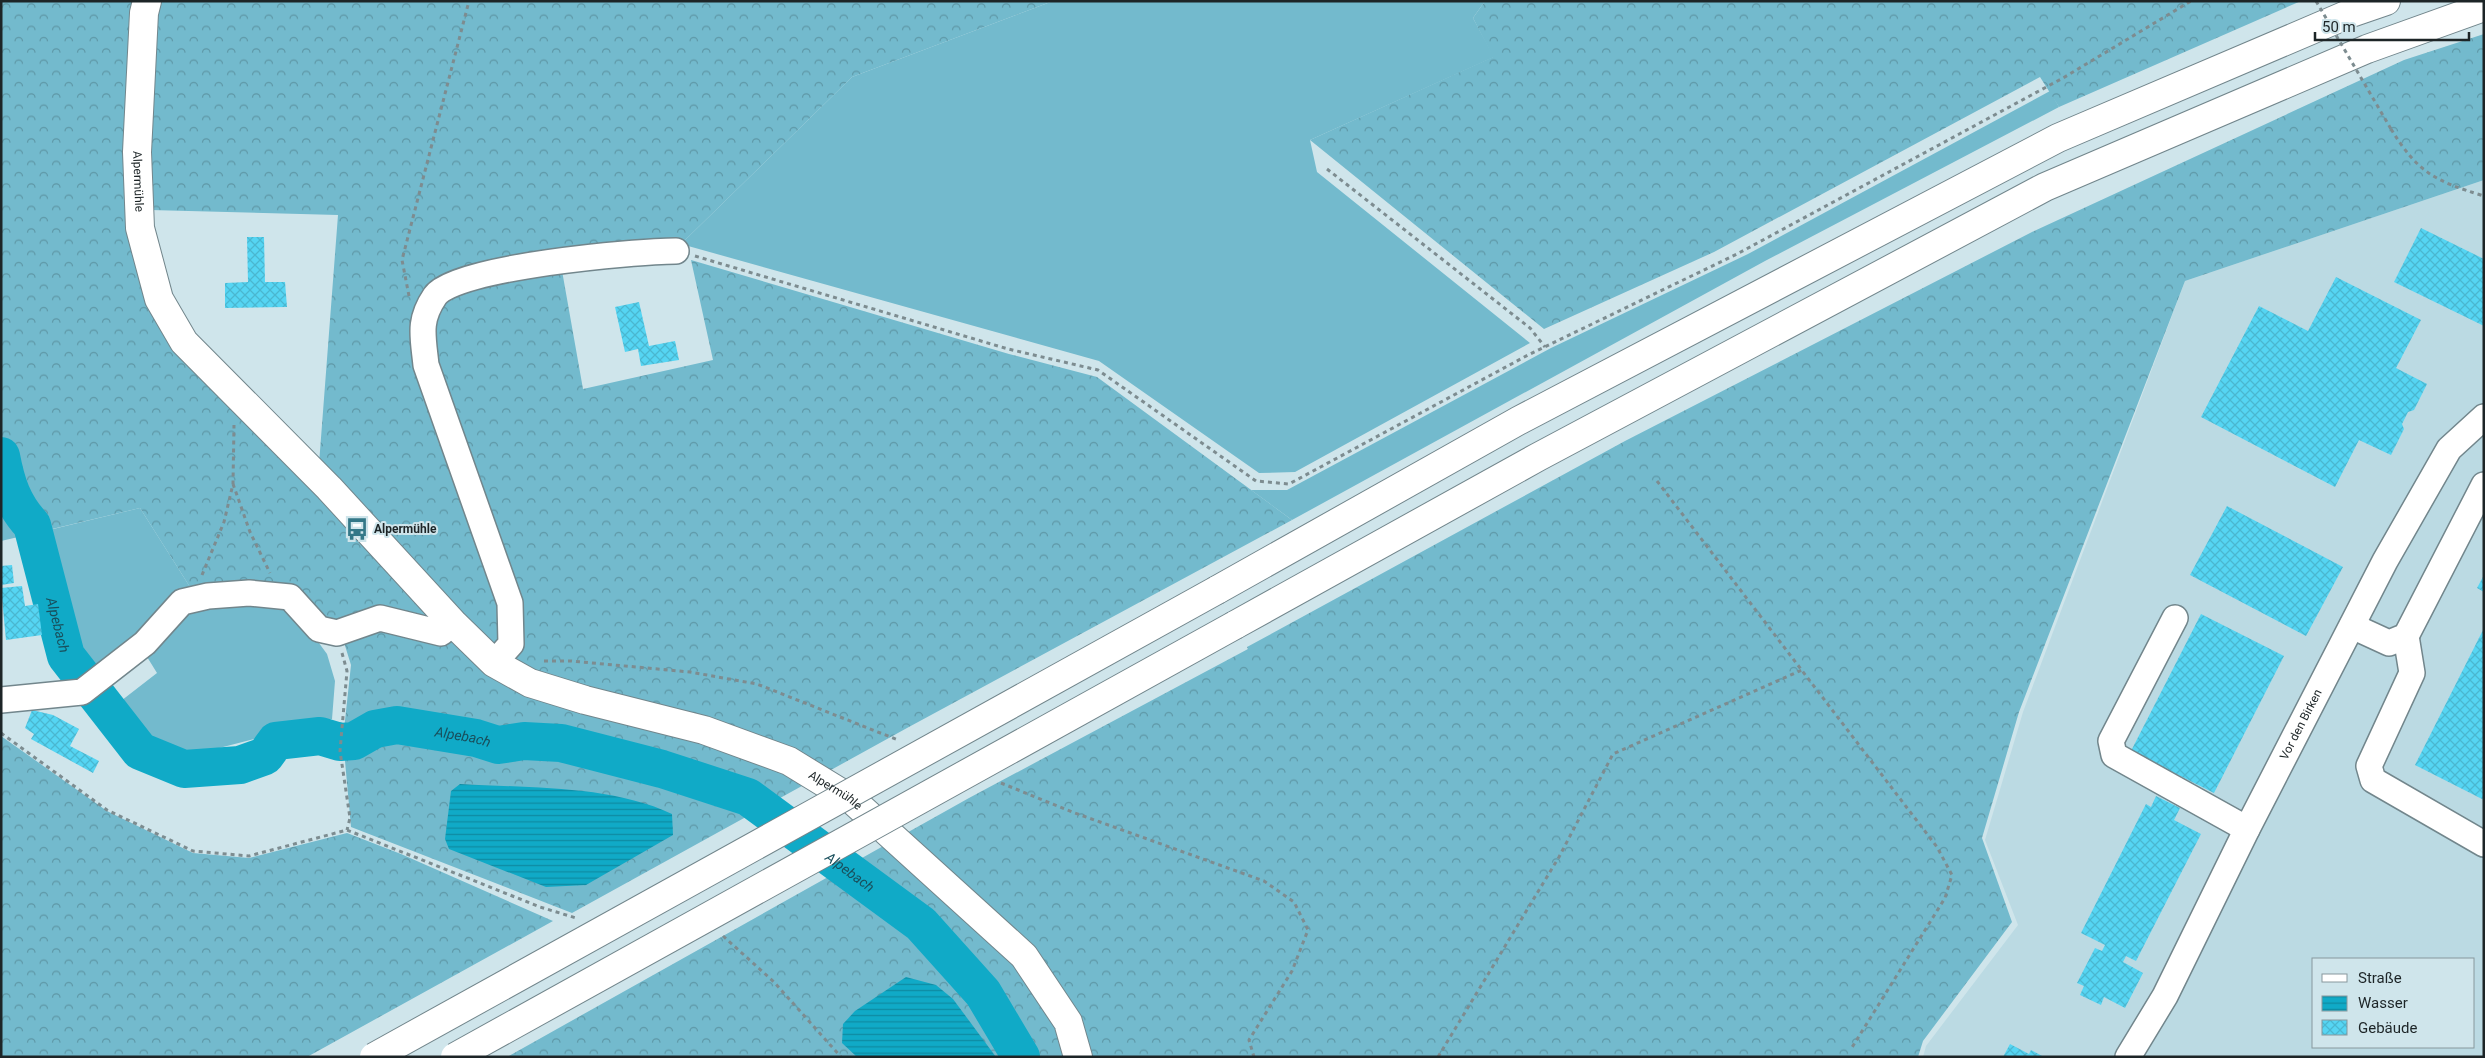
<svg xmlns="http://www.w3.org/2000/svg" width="2485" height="1058" font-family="Roboto,sans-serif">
  <defs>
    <pattern id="forest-crowns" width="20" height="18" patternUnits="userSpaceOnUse" patternTransform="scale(1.25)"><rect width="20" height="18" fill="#73bacd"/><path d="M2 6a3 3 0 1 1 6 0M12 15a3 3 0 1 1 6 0" fill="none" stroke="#5e97a6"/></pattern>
    <pattern id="water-rules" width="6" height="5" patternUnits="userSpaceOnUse" patternTransform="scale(1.25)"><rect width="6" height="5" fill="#10aac7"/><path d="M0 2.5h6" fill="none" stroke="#0f8aa2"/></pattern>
    <pattern id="building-cross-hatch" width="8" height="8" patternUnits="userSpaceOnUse" patternTransform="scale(1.25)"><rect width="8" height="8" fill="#55d5f3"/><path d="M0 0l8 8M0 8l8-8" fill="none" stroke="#4ab7d0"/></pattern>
  </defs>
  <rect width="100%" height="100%" fill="#cfe5eb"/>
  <path fill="#bbdae3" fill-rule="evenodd" d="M2484 180V1057H1923L1926 1046 2018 925 1985 840 2023 712 2185 281ZM2314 959H2474V1047H2314Z"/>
  <g fill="#73bacd">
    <path d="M1053 1H1485L1473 18 1494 57 1310 140 1317 172 1530 343 1295 472 1259 473 1099 361 681 244 852 77Z"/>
    <path d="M2050 91 2059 107 1765 261 1292 520 1251 490H1287L1551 348 1748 254Z"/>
    <path d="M1 434 27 535 1 541Z"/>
    <path d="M140 508 190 587 99 677 70 646 49 530Z"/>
    <path d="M288 601 327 654 335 681 332 719 192 755 148 742 117 704 157 673 144 652 183 605Z"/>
  </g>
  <g fill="url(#forest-crowns)" fill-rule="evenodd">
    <path d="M1 1H1053L852 77 681 244 561 265 583 389 713 360 691 260 1009 354 1097 377 1292 520 907 728 572 913 351 827 343 739 351 665 342 636 456 614 336 629 251 589 190 587 140 508 27 535 1 434ZM150 210 338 215 319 464 191 338 166 298Z"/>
    <path d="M1485 1H2301L2059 107 2040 77 1714 252 1544 329 1310 140 1493 57 1473 18Z"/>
    <path d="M2484 34V180L2185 281 2019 712 1982 838 2012 922 1923 1041 1918 1057H507L969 798 1248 649 1247 647 1625 441 2032 232 2404 60Z"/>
    <path d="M1 736 107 811 193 853 249 858 347 833 401 854 553 921 307 1057H1Z"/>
  </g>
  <g fill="url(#water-rules)">
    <path d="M460 784C528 788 610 785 672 814L673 835 586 885 546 887 449 849 445 839 451 791Z"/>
    <path d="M906 977 936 985 953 999 996 1057H857L842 1043 843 1024 855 1011Z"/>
  </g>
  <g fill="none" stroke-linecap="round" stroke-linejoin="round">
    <path stroke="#10aac7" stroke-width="38" id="s1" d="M1 456C6 483 13 505 32 525L66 656 140 751 184 769 240 765 265 756 276 741 320 736 340 742 354 741 375 729 397 725 476 738 498 745 524 741 561 743 662 769 748 797 921 924 983 993 1021 1057"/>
  </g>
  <g fill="url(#building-cross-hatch)">
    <path d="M2421 228 2484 259V326L2394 282Z"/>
    <path d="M247 237H264L265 282H285L287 307 225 308V283L248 282Z"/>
    <path d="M2336 277 2421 320 2396 368 2427 384 2414 410 2408 412 2402 424 2404 429 2391 455 2359 440 2335 487 2201 417 2259 306 2308 331Z"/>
    <path d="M639 302 649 346 675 341 679 360 641 366 638 349 625 352 615 307Z"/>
    <path d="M2227 506 2343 567 2306 636 2190 575Z"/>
    <path d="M12 565 14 583 1 585V566Z"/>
    <path d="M2484 575V592L2477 588Z"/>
    <path d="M22 586 25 606 38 604 42 635 6 640 1 588Z"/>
    <path d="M2201 614 2284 656 2214 793 2131 751Z"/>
    <path d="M2484 628V800L2415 765Z"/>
    <path d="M32 710 53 715 79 729 70 746 99 761 93 773 31 739 34 734 25 728Z"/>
    <path d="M2156 796 2180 808 2174 820 2201 834 2136 961 2126 956 2123 962 2143 973 2125 1008 2104 997 2101 1005 2080 995 2084 986 2077 983 2095 948 2102 951 2105 945 2081 933 2146 804 2151 807Z"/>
    <path d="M2010 1044 2029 1054 2031 1050 2044 1057H2003Z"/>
  </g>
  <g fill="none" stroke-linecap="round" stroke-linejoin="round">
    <defs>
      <g id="minor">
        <path d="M2175 618 2111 741 2114 755 2247 829"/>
        <path d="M2352 626 2389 643 2406 636 2484 485"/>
        <path d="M2406 636 2412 673 2369 766 2373 780 2484 844"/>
        <path d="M494 663 511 644 510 603 426 365C423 336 418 321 435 296 454 267 637 251 676 251"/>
        <path d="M1 700 82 692 145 643 182 602 208 596 249 593 290 597 319 629 337 633 380 618 441 633 453 623"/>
        <path id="s2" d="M2128 1057 2165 996 2247 829 2385 561 2449 449 2484 417"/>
      </g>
      <g id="major">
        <path id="s3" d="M147 1 144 13 137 152 140 228 159 299 184 342 329 488 453 623 494 663 530 683 585 700 704 730 789 761 851 799 1024 956 1068 1022 1078 1057"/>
      </g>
      <g id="highway">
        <path d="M1217 590 1518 421 2058 138 2351 13 2386 1"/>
        <path d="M1235 625 1538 457 2045 187 2367 49 2484 7"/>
      </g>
    </defs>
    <use href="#minor" stroke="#72868c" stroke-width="28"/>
    <use href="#major" stroke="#72868c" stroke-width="30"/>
    <use href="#highway" stroke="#72868c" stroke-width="30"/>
    <g stroke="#7d8c90" stroke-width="3" stroke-dasharray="4 4" stroke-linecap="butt">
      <path d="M2391 129C2418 173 2435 181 2484 196"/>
      <path d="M1327 169 1530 328 1545 347"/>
      <path d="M695 256 1008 349 1098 370 1256 481 1289 484 1528 355 1737 254 2063 78 2191 1"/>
      <path d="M409 296 402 260 469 1"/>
      <path d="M1657 481 1937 847 1952 875 1945 898 1851 1049"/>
      <path d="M233 484 250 532 270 573"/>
      <path d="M202 575 224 522 233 484 234 425"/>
      <path d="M342 653 347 671 340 751 350 818 347 830"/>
      <path d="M544 661H571L690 672 757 684 898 740"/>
      <path d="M1 733 107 810 193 851 249 856 347 830 540 907 576 918"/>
      <path d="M1001 783 1075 813 1264 881 1294 902 1308 930 1292 971 1249 1040 1254 1057"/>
      <path d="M723 936 774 982 841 1057"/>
      <path d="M1438 1057 1559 857 1613 754 1802 670"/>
    </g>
    <use href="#minor" stroke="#fff" stroke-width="25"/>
    <use href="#major" stroke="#fff" stroke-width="28"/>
    <use href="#highway" stroke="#fff" stroke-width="28"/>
    <defs>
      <g id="highway-bridge">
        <path d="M374 1057 1217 590"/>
        <path d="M455 1057 1235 625"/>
      </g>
    </defs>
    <use href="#highway-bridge" stroke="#72868c" stroke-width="30" stroke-linecap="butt"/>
    <path stroke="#7d8c90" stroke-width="3" stroke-dasharray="4 4" stroke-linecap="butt" d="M2316 1 2391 129"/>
    <use href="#highway-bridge" stroke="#fff" stroke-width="28"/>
  </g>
  <defs>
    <symbol id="bus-bare" viewBox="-9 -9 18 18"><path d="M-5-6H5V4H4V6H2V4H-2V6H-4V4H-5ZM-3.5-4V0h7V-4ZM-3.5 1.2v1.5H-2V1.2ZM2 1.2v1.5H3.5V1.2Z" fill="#347888" stroke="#cfe5eb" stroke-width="2.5" paint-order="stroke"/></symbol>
  </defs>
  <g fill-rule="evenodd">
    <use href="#bus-bare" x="341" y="513" width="32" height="32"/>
  </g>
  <g text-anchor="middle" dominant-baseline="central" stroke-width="4" stroke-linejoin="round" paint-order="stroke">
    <g font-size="12" fill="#1d2527" stroke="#cfe5eb">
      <text stroke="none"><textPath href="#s3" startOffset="181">Alpermühle</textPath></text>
      <text stroke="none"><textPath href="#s2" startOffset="375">Vor den Birken</textPath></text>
      <text stroke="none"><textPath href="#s3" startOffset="1164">Alpermühle</textPath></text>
    </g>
    <g font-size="12" font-weight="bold" fill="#1d2527" stroke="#cfe5eb" text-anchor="start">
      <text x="374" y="529">Alpermühle</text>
    </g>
    <g font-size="14" font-style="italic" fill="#194f5c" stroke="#cfe5eb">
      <text stroke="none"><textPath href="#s1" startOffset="180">Alpebach</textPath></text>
      <text stroke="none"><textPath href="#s1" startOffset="674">Alpebach</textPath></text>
      <text stroke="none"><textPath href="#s1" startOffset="1095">Alpebach</textPath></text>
    </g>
  </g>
  <rect width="2485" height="1058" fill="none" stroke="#1d2527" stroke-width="5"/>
  <rect x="2312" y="958" width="162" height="90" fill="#cfe5eb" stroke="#88989d"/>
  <rect x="2322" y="974" width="25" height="8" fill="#ffffff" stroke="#88989d"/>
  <text x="2358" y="983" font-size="15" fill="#1d2527">Straße</text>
  <rect x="2322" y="996" width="25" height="15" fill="url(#water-rules)" stroke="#88989d"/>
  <text x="2358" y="1008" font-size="15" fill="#1d2527">Wasser</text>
  <rect x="2322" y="1020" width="25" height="15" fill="url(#building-cross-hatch)" stroke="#88989d"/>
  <text x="2358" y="1033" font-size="15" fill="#1d2527">Gebäude</text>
  <path d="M2315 32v8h154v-8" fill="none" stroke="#1d2527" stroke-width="2.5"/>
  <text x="2322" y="32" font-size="15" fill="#1d2527" stroke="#cfe5eb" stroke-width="4" paint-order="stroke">50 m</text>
</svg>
